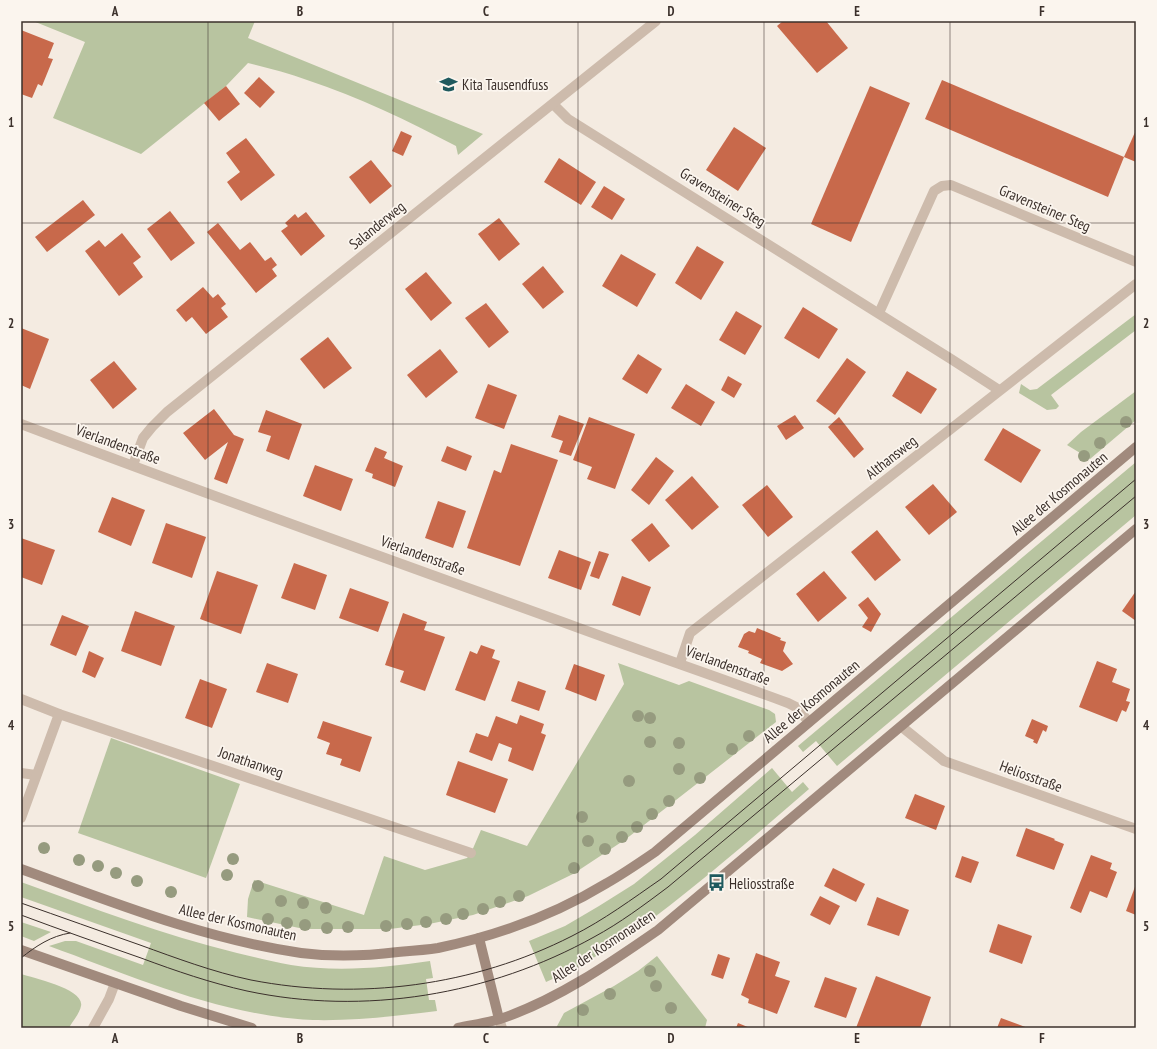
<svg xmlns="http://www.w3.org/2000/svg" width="1157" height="1049" font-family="'PT Sans Narrow',sans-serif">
  <rect width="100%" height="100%" fill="#f4ebe1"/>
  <g fill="#b8c4a0">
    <path d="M33 21H255L248 38 483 134 458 155 456 146C408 121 359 97 307 80 288 73 268 68 248 63L226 86 141 154 53 118 85 42Z"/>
    <path d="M1136 314V330L1051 395 1059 406 1056 409 1047 410 1019 393 1021 384 1030 390 1037 389Z"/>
    <path d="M1136 391V420L1090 459 1067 445 1081 432Z"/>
    <path d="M1136 462V515L837 766 816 741 803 752 798 746Z"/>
    <path d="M618 663 679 685 689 681 769 710 775 714 776 722 626 839 573 874 528 896 473 915 429 924 390 929H304L247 917 248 899 254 880 364 915 384 856 425 870 467 858 471 853 481 830 527 846 624 684Z"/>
    <path d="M111 738 240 784 206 878 78 833Z"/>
    <path d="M772 768 792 792 803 782 809 789C780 814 751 839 721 864 667 909 612 953 546 982L529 941 565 926 599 906 634 884 695 835Z"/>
    <path d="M21 882C93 908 163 935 237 953 255 957 273 962 291 965 336 972 384 968 430 961L433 978 426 979 429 1000H435L437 1011C396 1016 355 1021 313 1020 222 1016 134 977 49 946L65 941H76L143 965 151 943 21 897Z"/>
    <path d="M21 922 51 932 34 941 21 936Z"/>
    <path d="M657 956 707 1020 705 1028H556L564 1013 614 986 638 971Z"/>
    <path d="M21 974C33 978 85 989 81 1006 80 1013 72 1022 69 1028H21Z"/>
  </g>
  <g fill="#c8694b">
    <path d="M783 21H826L848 48 817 73 777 26Z"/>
    <path d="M21 30 54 43 48 58 53 59 42 86 38 84 32 98 21 94Z"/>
    <path d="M259 77 275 92 260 108 244 93Z"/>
    <path d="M942 80 1124 157 1108 197 925 119Z"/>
    <path d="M226 86 240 104 219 121 204 103Z"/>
    <path d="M870 86 910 103 851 242 811 224Z"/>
    <path d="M734 127 766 148 738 191 706 170Z"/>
    <path d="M1136 130V162L1124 157Z"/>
    <path d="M401 131 412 136 403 156 392 151Z"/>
    <path d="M246 138 275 175 241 201 227 182 240 172 226 153Z"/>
    <path d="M559 158 596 182 581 205 544 182Z"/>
    <path d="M371 160 392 186 370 204 349 177Z"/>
    <path d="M604 186 625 199 612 220 591 207Z"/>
    <path d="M83 200 95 215 47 252 35 237Z"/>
    <path d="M170 211 195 243 171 261 147 229Z"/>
    <path d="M306 212 325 236 301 256 281 231 288 226 285 223 295 214 298 218Z"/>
    <path d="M499 218 520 244 499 261 478 234Z"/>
    <path d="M218 223 240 250 250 242 265 261 271 257 277 265 272 269 277 276 256 293 207 232Z"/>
    <path d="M122 233 141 257 133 263 143 277 119 296 85 251 99 240 105 247Z"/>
    <path d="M697 246 724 262 701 300 675 283Z"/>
    <path d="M621 254 656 274 637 307 602 286Z"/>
    <path d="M543 266 564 292 543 309 522 284Z"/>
    <path d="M426 272 452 303 431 321 405 289Z"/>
    <path d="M203 287 213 298 218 294 226 304 221 308 228 317 206 334 192 317 186 322 176 310Z"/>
    <path d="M486 303 509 332 489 348 465 318Z"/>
    <path d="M803 307 838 329 819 359 784 338Z"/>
    <path d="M736 311 762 326 745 355 719 340Z"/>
    <path d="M21 328 49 339 30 389 21 385Z"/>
    <path d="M328 337 352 368 324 389 300 359Z"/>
    <path d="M440 349 458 372 426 398 407 375Z"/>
    <path d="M638 354 662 369 647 394 622 379Z"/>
    <path d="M847 358 866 372 835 415 816 401Z"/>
    <path d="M114 361 137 389 113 409 90 380Z"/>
    <path d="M907 371 937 389 921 414 892 396Z"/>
    <path d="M728 376 742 384 734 398 721 390Z"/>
    <path d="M488 384 517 395 504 429 475 418Z"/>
    <path d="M686 384 715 402 701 426 671 408Z"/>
    <path d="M214 409 234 435 244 439 227 484 214 479 228 442 205 460 183 433Z"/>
    <path d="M266 410 302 424 289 460 266 451 271 436 258 432Z"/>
    <path d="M559 415 584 424 571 456 559 452 563 441 551 437Z"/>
    <path d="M795 415 804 428 786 440 777 426Z"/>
    <path d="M589 417 635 434 615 489 587 479 592 467 573 460Z"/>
    <path d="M839 417 864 449 854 458 828 427Z"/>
    <path d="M1003 428 1041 450 1021 483 984 460Z"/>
    <path d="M511 444 558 460 520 566 467 548 494 470 501 473Z"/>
    <path d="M447 446 472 456 466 471 441 461Z"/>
    <path d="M375 447 387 452 384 458 403 466 395 487 372 478 373 474 365 471Z"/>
    <path d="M656 457 674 471 649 505 631 490Z"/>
    <path d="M315 465 353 479 341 511 303 496Z"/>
    <path d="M692 476 719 507 692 530 665 500Z"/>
    <path d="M933 484 957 512 929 535 905 507Z"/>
    <path d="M767 485 793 517 768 537 742 505Z"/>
    <path d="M112 497 145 510 131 546 98 532Z"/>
    <path d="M438 501 466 511 453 548 425 538Z"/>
    <path d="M166 523 206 537 192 578 152 563Z"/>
    <path d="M652 523 670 546 649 562 631 540Z"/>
    <path d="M877 530 901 560 875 581 851 552Z"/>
    <path d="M21 538 55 550 42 585 21 577Z"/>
    <path d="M559 550 591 562 581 590 548 578Z"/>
    <path d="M599 551 609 554 599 579 590 576Z"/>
    <path d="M294 563 327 575 315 610 281 598Z"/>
    <path d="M217 571 258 585 241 634 200 619Z"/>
    <path d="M824 571 847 598 818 622 796 594Z"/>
    <path d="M622 576 651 587 640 616 612 605Z"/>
    <path d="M350 588 389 602 378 632 339 618Z"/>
    <path d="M1136 591V621L1122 611Z"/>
    <path d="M868 597 881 614 871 632 862 627 868 618 858 605Z"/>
    <path d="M135 611 175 626 161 666 121 651Z"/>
    <path d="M403 613 427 622 424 630 445 637 425 691 400 682 404 671 385 665Z"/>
    <path d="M62 615 89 626 76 656 50 645Z"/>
    <path d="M757 628 781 638 780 640 786 642 783 651 793 664 782 671 760 663 762 659 748 653 749 651 738 647 744 634 749 631 755 633Z"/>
    <path d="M481 645 495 650 492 658 500 661 485 701 455 690 470 651 477 654Z"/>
    <path d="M89 651 104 658 95 678 82 672Z"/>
    <path d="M1097 661 1117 669 1112 682 1130 689 1126 701 1130 702 1126 712 1122 710 1117 722 1079 707Z"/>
    <path d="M267 663 298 674 288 703 256 692Z"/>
    <path d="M574 664 605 675 596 701 565 689Z"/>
    <path d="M200 679 227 689 212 728 185 718Z"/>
    <path d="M518 681 546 691 539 711 511 701Z"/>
    <path d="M520 715 544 724 541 733 546 735 533 771 508 761 512 748 499 743 492 761 469 752 476 733 488 737 496 716 517 724Z"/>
    <path d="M1032 719 1048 726 1046 732 1043 730 1037 744 1033 742 1034 740 1025 736Z"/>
    <path d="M323 721 372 737 360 772 340 765 342 759 326 754 330 743 317 738Z"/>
    <path d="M458 761 508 779 495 813 446 795Z"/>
    <path d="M915 794 945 806 936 830 905 818Z"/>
    <path d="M1026 828 1055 839 1054 840 1064 844 1054 870 1016 856Z"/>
    <path d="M1091 855 1112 863 1110 869 1117 872 1107 898 1090 891 1081 913 1070 908Z"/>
    <path d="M962 856 979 862 971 883 955 877Z"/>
    <path d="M833 868 865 884 856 902 824 886Z"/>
    <path d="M1136 884V915L1126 911Z"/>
    <path d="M820 896 840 906 830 925 810 915Z"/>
    <path d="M877 897 909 910 899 936 867 925Z"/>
    <path d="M998 924 1032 936 1022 964 989 952Z"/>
    <path d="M756 953 780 962 775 976 790 981 777 1014 748 1003 749 999 741 995Z"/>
    <path d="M718 954 730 958 723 979 711 975Z"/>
    <path d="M876 976 931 997 920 1028H856Z"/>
    <path d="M825 977 857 988 846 1018 814 1007Z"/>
    <path d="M1001 1018 1028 1028H997Z"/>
    <path d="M738 1023 750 1028H736Z"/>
  </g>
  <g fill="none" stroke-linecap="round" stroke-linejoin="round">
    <g stroke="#cdbbac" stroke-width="10">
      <path d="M553 104 568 119 951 359 999 390"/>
      <path d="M879 313 934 191 942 186 951 185 1136 262"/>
      <path d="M21 424C203 493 385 558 568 624 641 651 715 676 788 703L796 707 809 722"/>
      <path d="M133 465 143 438 152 427 167 412 656 21"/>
      <path d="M680 663 690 633 1136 284"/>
      <path d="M21 699 59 714 471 853"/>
      <path d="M902 727 944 761 1136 829"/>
      <path d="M21 773 36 775"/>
      <path d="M21 818 59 714"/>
      <path d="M93 1028 109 999 115 983"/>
    </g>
    <path stroke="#cdbbac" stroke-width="10" d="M499 1019 502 1028"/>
    <g stroke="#a18a7d" stroke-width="10">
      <path d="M21 869C112 902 204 939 301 953 333 957 366 956 398 952 411 951 425 950 438 948 496 936 556 914 607 883 623 874 639 863 655 852L1136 447"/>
      <path d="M479 938 499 1019"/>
      <path d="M21 950 181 1006 252 1028"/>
      <path d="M458 1028C472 1025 486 1023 500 1019 557 1000 609 964 658 930L1136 529"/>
    </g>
    <g stroke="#3b302b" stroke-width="1">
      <path d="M21 903C61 917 100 931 140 945 176 958 213 972 251 980 359 1001 474 986 572 936 604 920 632 899 661 879L1136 479"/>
      <path d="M21 915C61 930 101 944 141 958 176 971 211 983 247 991 364 1016 490 995 594 937 620 923 644 905 668 887L1136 496"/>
      <path d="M21 958C36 946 51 936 70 933"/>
    </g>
  </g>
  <g fill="#969b7f">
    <circle cx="1126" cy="422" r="6"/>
    <circle cx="1100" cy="443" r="6"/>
    <circle cx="1084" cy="456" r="6"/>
    <circle cx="638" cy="716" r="6"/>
    <circle cx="650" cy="718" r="6"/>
    <circle cx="749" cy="736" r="6"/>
    <circle cx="650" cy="742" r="6"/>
    <circle cx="679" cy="743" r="6"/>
    <circle cx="732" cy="749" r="6"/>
    <circle cx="679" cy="769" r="6"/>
    <circle cx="700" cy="778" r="6"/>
    <circle cx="629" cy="781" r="6"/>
    <circle cx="669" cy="801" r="6"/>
    <circle cx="652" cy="814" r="6"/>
    <circle cx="582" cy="817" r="6"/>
    <circle cx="637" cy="827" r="6"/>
    <circle cx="622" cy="837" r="6"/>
    <circle cx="588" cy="841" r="6"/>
    <circle cx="44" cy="848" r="6"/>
    <circle cx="605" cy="849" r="6"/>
    <circle cx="233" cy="859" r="6"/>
    <circle cx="79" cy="860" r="6"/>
    <circle cx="98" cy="866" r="6"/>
    <circle cx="574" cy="868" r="6"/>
    <circle cx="116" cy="873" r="6"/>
    <circle cx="227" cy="875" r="6"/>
    <circle cx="137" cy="881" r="6"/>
    <circle cx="258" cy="886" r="6"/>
    <circle cx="171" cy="892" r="6"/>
    <circle cx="519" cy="896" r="6"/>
    <circle cx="281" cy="901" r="6"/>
    <circle cx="500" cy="902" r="6"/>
    <circle cx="303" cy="903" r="6"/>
    <circle cx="326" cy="908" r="6"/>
    <circle cx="483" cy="909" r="6"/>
    <circle cx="463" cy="914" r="6"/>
    <circle cx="268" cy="919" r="6"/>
    <circle cx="446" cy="919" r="6"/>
    <circle cx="426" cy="922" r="6"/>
    <circle cx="287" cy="923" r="6"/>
    <circle cx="407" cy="924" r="6"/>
    <circle cx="305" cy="925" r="6"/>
    <circle cx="386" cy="926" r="6"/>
    <circle cx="348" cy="927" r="6"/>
    <circle cx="327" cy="928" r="6"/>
    <circle cx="650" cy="971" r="6"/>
    <circle cx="656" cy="986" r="6"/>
    <circle cx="610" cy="994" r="6"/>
    <circle cx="671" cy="1008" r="6"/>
    <circle cx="583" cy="1010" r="6"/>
  </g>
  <path fill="none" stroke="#3b302b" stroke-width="1" stroke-opacity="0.55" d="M208 21V1028M393 21V1028M578 21V1028M764 21V1028M950 21V1028M21 223H1136M21 424H1136M21 625H1136M21 826H1136"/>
  <defs>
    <symbol id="school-bare" viewBox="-9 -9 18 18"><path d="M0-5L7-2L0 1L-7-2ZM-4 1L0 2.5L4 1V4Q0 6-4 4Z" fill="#1f5a5e" stroke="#fbf5ee" stroke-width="2.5" paint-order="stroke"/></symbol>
    <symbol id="bus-bare" viewBox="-9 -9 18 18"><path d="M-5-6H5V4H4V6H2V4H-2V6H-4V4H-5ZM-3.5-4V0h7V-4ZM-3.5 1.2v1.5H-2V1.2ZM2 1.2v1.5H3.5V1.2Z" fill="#1f5a5e" stroke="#fbf5ee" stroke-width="2.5" paint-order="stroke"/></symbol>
  </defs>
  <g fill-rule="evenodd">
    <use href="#school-bare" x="436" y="72" width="25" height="25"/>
    <use href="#bus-bare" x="704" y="870" width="25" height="25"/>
  </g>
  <g text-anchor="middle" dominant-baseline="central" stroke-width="3.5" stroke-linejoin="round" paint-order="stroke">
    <g font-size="15" fill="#3b302b" stroke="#fbf5ee" text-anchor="start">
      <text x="462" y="84">Kita Tausendfuss</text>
      <text x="729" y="883">Heliosstraße</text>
    </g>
    <g font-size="15" fill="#3b302b" stroke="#fbf5ee">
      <text transform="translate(723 197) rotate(32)">Gravensteiner Steg</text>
      <text transform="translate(1045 208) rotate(23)">Gravensteiner Steg</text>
      <text transform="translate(377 225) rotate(-39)">Salanderweg</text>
      <text transform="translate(118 444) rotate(20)">Vierlandenstraße</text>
      <text transform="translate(891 457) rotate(-38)">Althansweg</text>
      <text transform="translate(1059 493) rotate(-40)">Allee der Kosmonauten</text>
      <text transform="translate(423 555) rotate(20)">Vierlandenstraße</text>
      <text transform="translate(728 665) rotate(20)">Vierlandenstraße</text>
      <text transform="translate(811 701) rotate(-40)">Allee der Kosmonauten</text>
      <text transform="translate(251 762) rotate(19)">Jonathanweg</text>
      <text transform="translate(1031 776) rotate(20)">Heliosstraße</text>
      <text transform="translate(238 922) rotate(13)">Allee der Kosmonauten</text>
      <text transform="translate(603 946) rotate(-33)">Allee der Kosmonauten</text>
    </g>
  </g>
  <rect width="1157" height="1049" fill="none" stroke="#fbf5ee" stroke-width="44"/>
  <rect x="22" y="22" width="1113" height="1005" fill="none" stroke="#3b302b" stroke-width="1.5"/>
  <g font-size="13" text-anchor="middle" font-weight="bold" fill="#3b302b">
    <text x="115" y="16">A</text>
    <text x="300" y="16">B</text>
    <text x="486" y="16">C</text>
    <text x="671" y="16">D</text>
    <text x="857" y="16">E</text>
    <text x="1042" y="16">F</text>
    <text x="11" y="127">1</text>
    <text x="1146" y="127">1</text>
    <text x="11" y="328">2</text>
    <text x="1146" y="328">2</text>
    <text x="11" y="529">3</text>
    <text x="1146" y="529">3</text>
    <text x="11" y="730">4</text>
    <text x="1146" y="730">4</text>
    <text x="11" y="931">5</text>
    <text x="1146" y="931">5</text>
    <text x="115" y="1043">A</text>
    <text x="300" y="1043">B</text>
    <text x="486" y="1043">C</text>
    <text x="671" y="1043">D</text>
    <text x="857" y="1043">E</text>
    <text x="1042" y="1043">F</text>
  </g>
</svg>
